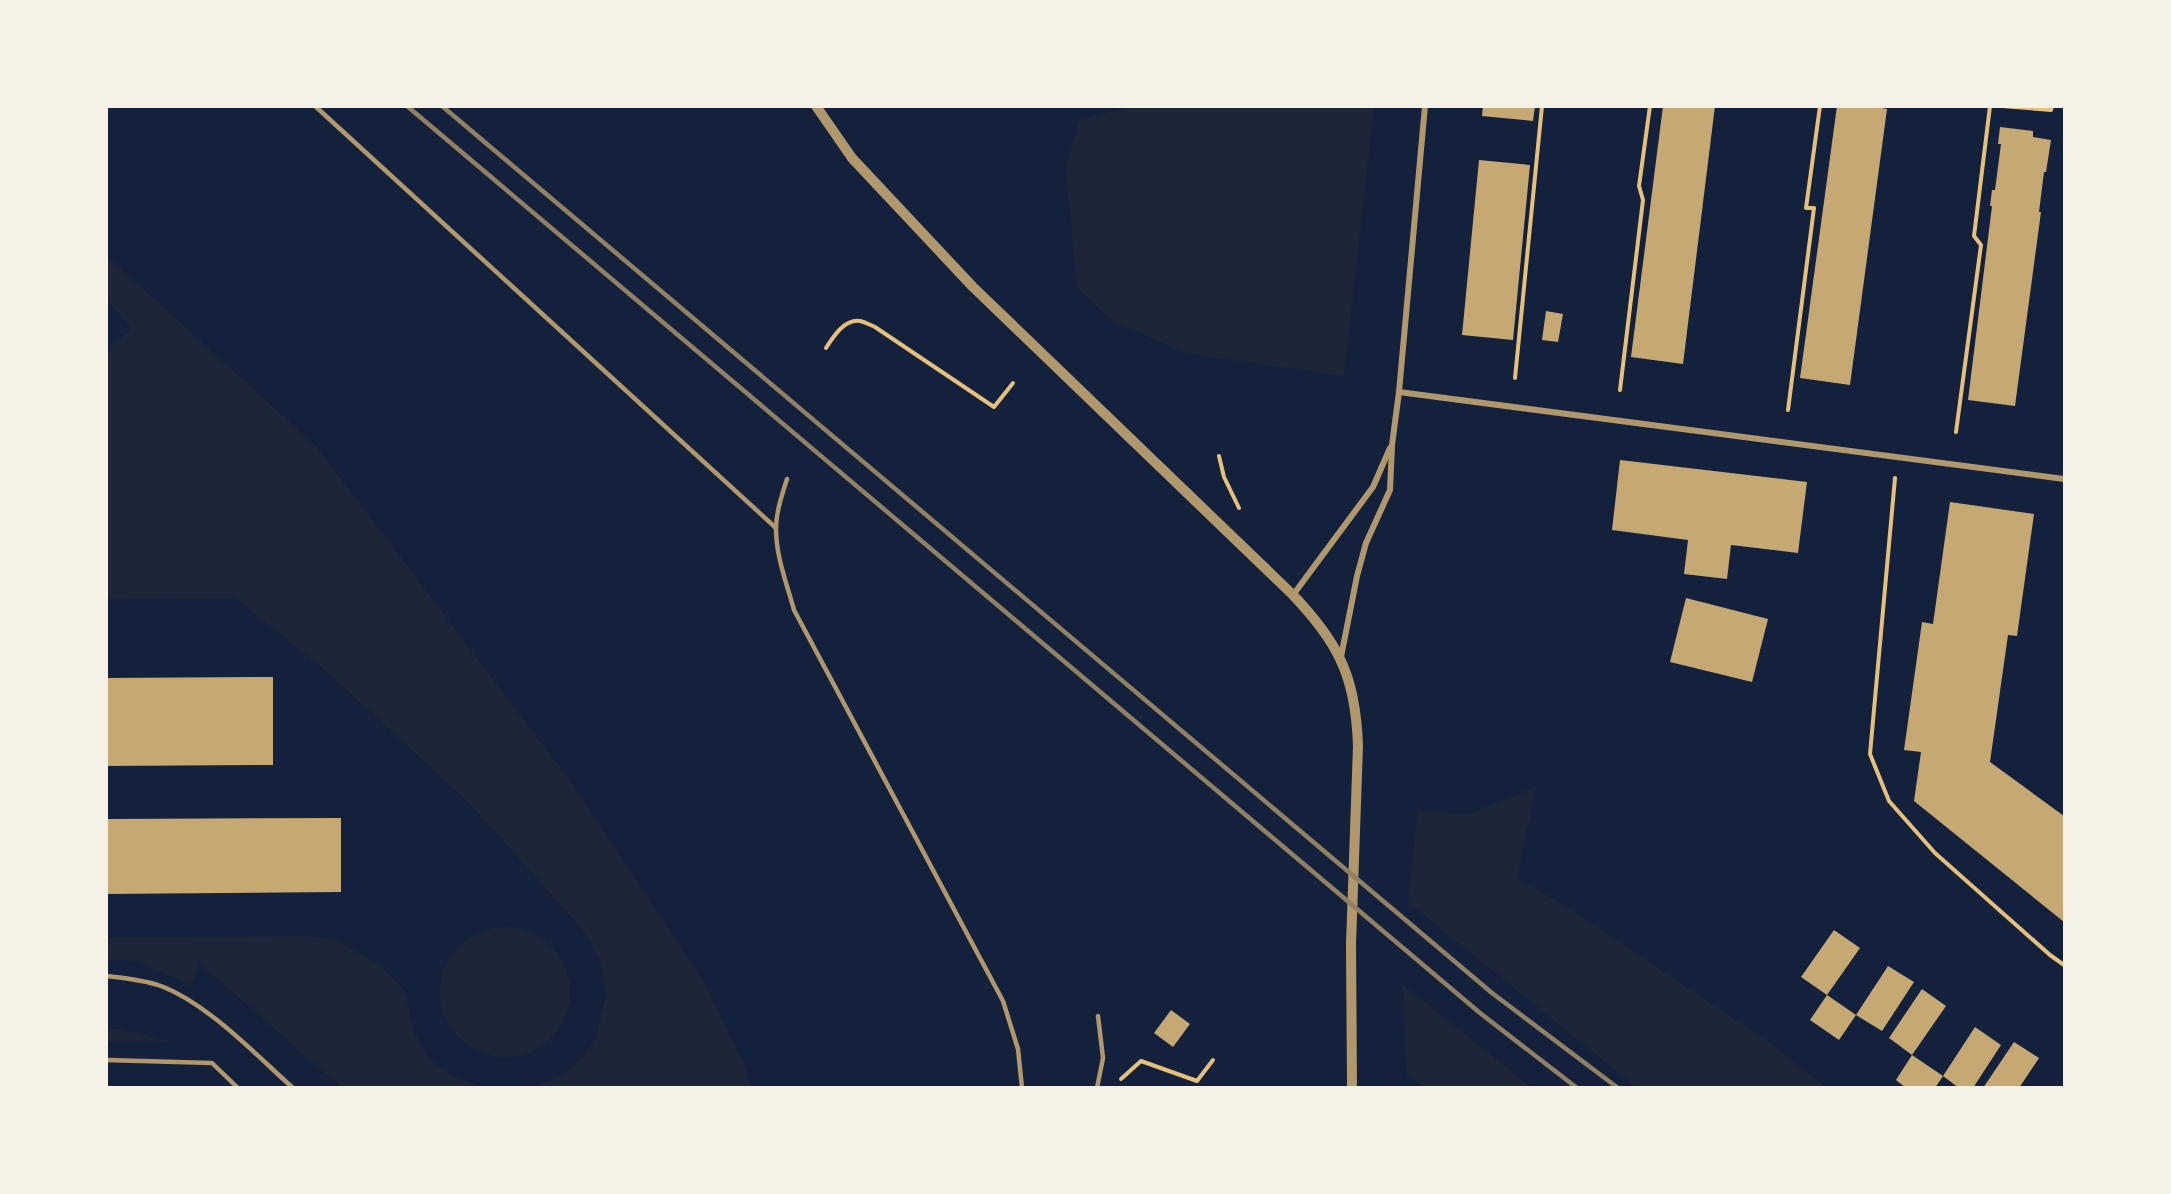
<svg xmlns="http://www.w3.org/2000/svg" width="2171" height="1194" font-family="Inter,sans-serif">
  <rect width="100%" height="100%" fill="#14213d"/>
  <g fill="#1d2539">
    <path d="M1137 106 1374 107 1344 376 1188 354 1114 322 1077 288 1066 168 1080 119Z"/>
    <path d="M107 256 316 446 571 782 704 982 742 1060 751 1087H532L560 1077 583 1058 596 1038 606 995 602 967 587 935 569 914 464 798 328 673 236 598 107 599V350L132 329 107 300Z"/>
    <path d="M1536 787 1517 878 1568 908 1773 1045 1825 1087H1636L1408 902 1418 811 1468 814Z"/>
    <circle cx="505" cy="992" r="65"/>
    <path d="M308 936 338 941 379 965 405 991 414 1032 428 1058 451 1076 483 1087H341L199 963 192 986 139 962 107 959V938Z"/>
    <path d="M1403 985 1531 1087H1427L1406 1075Z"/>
    <path d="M107 1029H120L172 1042H107Z"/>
  </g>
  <g fill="#c6a872">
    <path d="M1483 106H1535L1533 121 1482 116Z"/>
    <path d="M1663 106H1715L1683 364 1631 357Z"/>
    <path d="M1837 106H1871L1887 109 1850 385 1800 378Z"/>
    <path d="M2000 127 2033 131V137L2051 140 2046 172H2044L2039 212H2041L2015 406 1968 400 1992 206H1990L1992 190H1995L2001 144H1998Z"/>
    <path d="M1479 160 1530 165 1513 340 1462 335Z"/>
    <path d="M1546 311 1563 314 1558 342 1542 340Z"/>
    <path d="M1620 460 1807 482 1798 553 1731 545 1727 579 1684 574 1688 540 1612 530Z"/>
    <path d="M1950 502 2034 514 2017 636 2008 635 1990 762 2064 816V922L1914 801 1921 752 1904 750 1922 622 1933 624Z"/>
    <path d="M1686 598 1768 619 1752 682 1670 662Z"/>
    <path d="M273 677V765L106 766V678Z"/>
    <path d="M341 818V892L106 894V819Z"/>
    <path d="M1834 930 1860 948 1827 995 1856 1015 1839 1040 1810 1020 1827 995 1801 977Z"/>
    <path d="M1888 966 1914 982 1882 1031 1856 1015Z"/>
    <path d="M1922 989 1946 1006 1912 1055 1889 1038Z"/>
    <path d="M1171 1010 1190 1024 1173 1047 1154 1033Z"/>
    <path d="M1975 1027 2001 1045 1973 1088H1959L1943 1076Z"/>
    <path d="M2014 1042 2039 1058 2019 1088H1983Z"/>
    <path d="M1912 1055 1943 1076 1935 1088H1906L1896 1080Z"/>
  </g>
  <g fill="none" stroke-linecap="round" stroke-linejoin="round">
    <g stroke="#e5c07b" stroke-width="4">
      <path d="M2002 106 2051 110 2052 106"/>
      <path d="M826 348C833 337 844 319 860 321 865 322 870 325 875 327L994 407 1013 383"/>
      <path d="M1515 378 1542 106"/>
      <path d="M1620 390 1643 200 1639 186 1650 106"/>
      <path d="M1788 410 1814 208H1806L1820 106"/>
      <path d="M1956 432 1981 245 1974 236 1990 106"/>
      <path d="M1219 456 1224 477 1239 508"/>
      <path d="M1895 478 1870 754 1889 801 1935 853 2050 955 2064 965"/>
      <path d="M1121 1079 1141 1061 1197 1081 1213 1060"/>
    </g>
    <g stroke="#b1986c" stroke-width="4.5">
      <path d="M315 106 776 528"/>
      <path d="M787 479C782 495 776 512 776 529 776 557 787 584 794 610L1003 1001 1018 1049 1022 1088"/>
      <path d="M106 976C124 978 144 980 161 986 208 1004 255 1054 293 1088"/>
      <path d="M106 1060 212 1063 238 1088"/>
      <path d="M1097 1088 1103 1058 1098 1016"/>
    </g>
    <g stroke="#b1986c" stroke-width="6">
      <path d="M1399 392 2064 479"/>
      <path d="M1293 595 1373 487 1390 448"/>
      <path d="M1341 657 1357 576 1366 543 1390 490 1392 445 1399 392 1425 106"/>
    </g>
    <path stroke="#b1986c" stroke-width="10" d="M816 106 852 158 973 287 1293 595C1311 614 1329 635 1340 659 1353 685 1357 717 1358 746L1351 944 1352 1088"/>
    <g stroke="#918062" stroke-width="4.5">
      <path d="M407 106 1480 1013 1577 1088"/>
      <path d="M442 106 1492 993 1618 1088"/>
    </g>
  </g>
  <rect width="2171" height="1194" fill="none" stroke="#f6f1e7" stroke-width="216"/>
</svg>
